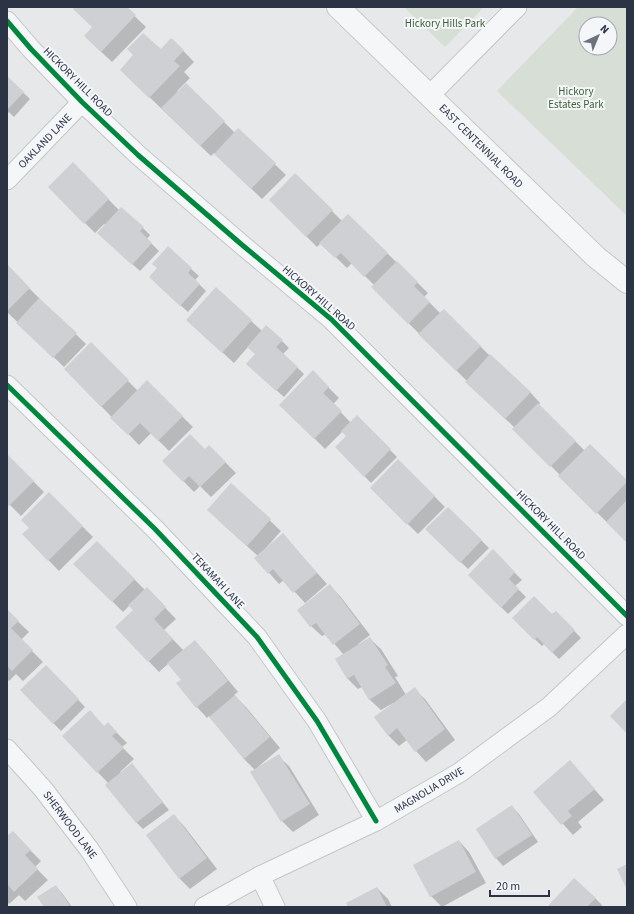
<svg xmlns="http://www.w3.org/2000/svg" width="634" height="914" font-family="'Source Sans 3',sans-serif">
  <rect width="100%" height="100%" fill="#e6e8ea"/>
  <g fill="#d6ded6" fill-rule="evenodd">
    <path d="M404 7H484L445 47Z"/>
    <path d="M578 7H627V216L497 91ZM586 24H610V48H586Z"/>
  </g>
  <g fill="#0003">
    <path d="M77 7H125L146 27 112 62 95 46 93 27Z"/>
    <path d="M172 39 194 62 184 72 190 78 177 91 178 92 186 84 235 133 238 129 286 175 262 199 214 153 211 156 121 70 161 51Z"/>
    <path d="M7 77 30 99 14 117 9 112 7 114Z"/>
    <path d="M73 164 119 210 143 228 150 235 147 239 159 251 140 271 106 240V225L104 224 95 233 49 187Z"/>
    <path d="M296 175 342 221 348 215 428 293 424 297 440 313 444 310 490 356 530 392 540 403 539 405 585 451 627 482V542L560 476V475L514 429 515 428 477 392 467 381 372 287 374 285 352 263 347 268 321 243 317 247 270 200Z"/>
    <path d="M168 248 199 276 195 280 206 291 188 312 157 284 158 269Z"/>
    <path d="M7 266 40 299V300L86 344 64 367 7 312Z"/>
    <path d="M216 288 262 331 282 341 289 348 283 354 304 374 284 397 255 371 256 354 248 347 234 363 198 330Z"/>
    <path d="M91 344 138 391 147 382 193 427 169 451 151 433 139 445 65 369Z"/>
    <path d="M313 372 339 398 333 404 351 423 357 417 397 457 371 483 336 447 347 436 343 431 325 449 281 405Z"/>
    <path d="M209 446 236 473 211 497 200 486 194 492 164 461 205 450Z"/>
    <path d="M7 455 44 492 21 516 7 502Z"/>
    <path d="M398 460 445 507 418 534 371 488Z"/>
    <path d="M231 484 281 531 265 549 266 550 283 535 327 584 305 603 284 580 279 584 256 558 258 556 218 520Z"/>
    <path d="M49 493 93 537 59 571 23 534 30 528Z"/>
    <path d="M448 508 489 548 468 569 427 529Z"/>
    <path d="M97 542 145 590 147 589 176 619 164 630 184 651 195 642 205 652 238 692 234 695 246 707 280 748 258 767 259 768 278 756 289 766 319 815 293 832 282 821 255 770 244 759 209 716 207 718 197 707 182 680 169 663 159 672 116 627 134 610 130 605 123 612 75 564Z"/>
    <path d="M493 551 522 580 515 586 526 597 508 614 469 575Z"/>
    <path d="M330 586 340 596 370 635 358 644 359 646 370 639 381 649 398 676 395 677 406 695 414 689 425 699 455 740 426 762 416 751 407 740 399 746 388 735 394 704 393 703 381 710 370 700 362 687 358 689 348 679 336 660 344 655 326 634 322 636 311 626Z"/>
    <path d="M7 611 29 632 21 640 43 662 23 681 16 674 9 681 7 680Z"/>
    <path d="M556 612 581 638 559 659 544 644 542 646 513 618 552 615Z"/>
    <path d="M46 666 85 707 61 731 21 690Z"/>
    <path d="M108 724 127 743 122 747 134 759 120 772 121 773 132 765 169 810 143 829 136 822 108 783 63 736 105 727Z"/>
    <path d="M570 762 604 800 578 822 582 827 573 835 534 792Z"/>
    <path d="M512 807 519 814 538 842 503 866 496 858 477 830Z"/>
    <path d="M174 816 184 826 217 869 190 889 180 879 147 836Z"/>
    <path d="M7 838 23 843 41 861 35 867 48 880 25 901 19 895 9 904 7 902Z"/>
    <path d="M459 841 469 852 486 883 442 907 431 896 414 866Z"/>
    <path d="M55 886 62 893 72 907H45Z"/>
    <path d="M377 888 388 899 392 907H349Z"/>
    <path d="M595 898 602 905 601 907H548Z"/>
  </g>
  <g fill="#ced0d3">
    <path d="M75 7H127L136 15 101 52 84 36 92 27 73 9Z"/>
    <path d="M143 33 161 49 171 38 184 50 174 61 180 66 149 98 120 70 133 55 127 49Z"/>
    <path d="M7 76 24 92 7 110Z"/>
    <path d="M186 83 225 121 200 146 161 108Z"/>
    <path d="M238 128 276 163 251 189 214 154Z"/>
    <path d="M73 162 109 199 84 224 48 187Z"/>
    <path d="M295 173 333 210 306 237 269 200Z"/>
    <path d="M121 207 144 227 140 231 152 243 132 265 97 233Z"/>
    <path d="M348 214 388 253 364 277 341 253 335 258 319 243Z"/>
    <path d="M168 246 192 268 188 273 200 284 180 306 149 277 157 268 152 264Z"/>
    <path d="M397 261 418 282 414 286 430 302 408 324 371 287Z"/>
    <path d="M7 264 30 288 7 311Z"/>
    <path d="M216 287 252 320 222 353 186 320Z"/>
    <path d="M39 298 77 333 53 358 16 323Z"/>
    <path d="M444 309 481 346 456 371 418 334Z"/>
    <path d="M266 325 283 340 276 347 298 367 276 391 246 364 255 354 247 347Z"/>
    <path d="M91 342 129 380 101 407 64 369Z"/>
    <path d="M490 354 531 392 505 419 465 382Z"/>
    <path d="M313 370 329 387 323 393 342 411 314 439 279 405Z"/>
    <path d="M147 380 183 416 158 441 140 423 128 435 110 418Z"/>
    <path d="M538 403 576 441 550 467 512 429Z"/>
    <path d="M357 415 391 449 364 477 335 447 346 436 341 431Z"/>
    <path d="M190 434 205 449 209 445 226 462 200 487 189 476 183 482 162 461Z"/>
    <path d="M590 444 627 480V482L596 514 558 476Z"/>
    <path d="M7 454 34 481 9 506 7 504Z"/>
    <path d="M398 459 435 496 407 525 370 488Z"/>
    <path d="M231 483 271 519 247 546 207 510Z"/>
    <path d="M49 492 83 526 48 561 22 534 29 528 21 520Z"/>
    <path d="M627 500V543L606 522Z"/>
    <path d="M448 507 482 540 460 563 425 529Z"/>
    <path d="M283 533 317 573 293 593 273 569 268 574 254 558Z"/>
    <path d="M97 541 135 579 112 602 73 564Z"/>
    <path d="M493 549 515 572 509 579 519 589 501 608 468 575Z"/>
    <path d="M330 584 360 624 333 645 316 623 310 627 297 610Z"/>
    <path d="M147 587 166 607 154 619 173 639 148 662 115 627 133 610 128 605Z"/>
    <path d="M534 596 552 614 556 611 575 630 552 653 537 637 534 640 512 618Z"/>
    <path d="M7 609 19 621 11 628 33 650 12 671 7 666Z"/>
    <path d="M370 637 388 665 385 667 396 683 369 700 354 675 347 679 335 659Z"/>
    <path d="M195 640 228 681 196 708 176 683 181 680 167 663Z"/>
    <path d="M46 665 79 699 53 724 20 690Z"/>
    <path d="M415 687 445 729 415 752 397 728 388 736 374 717Z"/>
    <path d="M235 695 270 737 244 759 209 717Z"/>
    <path d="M627 699V734L610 716Z"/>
    <path d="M90 710 104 726 108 722 117 732 112 736 124 748 97 773 62 736Z"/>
    <path d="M279 754 310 804 281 822 250 772Z"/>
    <path d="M570 760 595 789 568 811 572 816 561 825 533 792Z"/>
    <path d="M132 763 163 802 136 823 105 785Z"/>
    <path d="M512 805 532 835 495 859 476 829Z"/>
    <path d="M174 814 207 858 179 879 146 835Z"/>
    <path d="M13 831 31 850 25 855 38 869 14 892 8 885 7 886V836Z"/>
    <path d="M459 840 476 872 430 897 413 865Z"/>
    <path d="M627 864V890L617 869Z"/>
    <path d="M574 878 596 898 587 907H547Z"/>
    <path d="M56 885 70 906 68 907H44L37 897Z"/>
    <path d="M377 887 387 907H348L346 903Z"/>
  </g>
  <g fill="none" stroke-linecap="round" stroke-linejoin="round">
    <defs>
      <g id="minor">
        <path d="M7 21 31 49 82 102 138 155 241 244 331 319 627 616"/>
        <path d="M430 95 517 7"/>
        <path d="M7 180 82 102"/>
        <path d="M7 385 155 529 257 637 317 721 376 821"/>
        <path d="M7 749 43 789 89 849 127 907"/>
        <path d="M260 876 275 907"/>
        <path d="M204 907 260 876 376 821 459 773 549 707 627 634"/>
      </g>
      <path id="tertiary" d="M338 7 596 257 627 282"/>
    </defs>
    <use href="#minor" stroke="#c4c6c8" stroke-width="21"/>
    <use href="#tertiary" stroke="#c4c6c8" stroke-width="24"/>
    <use href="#minor" stroke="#f5f6f7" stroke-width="19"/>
    <use href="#tertiary" stroke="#f5f6f7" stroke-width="22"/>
    <defs>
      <g id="cycleway">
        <path d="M7 21 31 49 82 102 138 155 241 244 331 319 627 616"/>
        <path d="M7 385 155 529 257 637 317 721 376 821"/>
      </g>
    </defs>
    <use href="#cycleway" stroke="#f4f6f9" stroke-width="8"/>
    <use href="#cycleway" stroke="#00873e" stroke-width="5"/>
  </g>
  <g text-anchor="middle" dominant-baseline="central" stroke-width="4" stroke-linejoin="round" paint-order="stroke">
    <g font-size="11" fill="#3f6138" stroke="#f4f6f9">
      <text x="445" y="23">Hickory Hills Park</text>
      <text x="576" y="91">Hickory<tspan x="576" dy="13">Estates Park</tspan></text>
    </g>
    <g font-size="11" fill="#2b3445" stroke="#f4f6f9">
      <text transform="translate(78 82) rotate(45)">HICKORY HILL ROAD</text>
      <text transform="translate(45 141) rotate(-46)">OAKLAND LANE</text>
      <text transform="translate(481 146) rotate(45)">EAST CENTENNIAL ROAD</text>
      <text transform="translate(319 298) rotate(41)">HICKORY HILL ROAD</text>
      <text transform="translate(551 525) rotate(45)">HICKORY HILL ROAD</text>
      <text transform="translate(218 581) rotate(47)">TEKAMAH LANE</text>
      <text transform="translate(429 790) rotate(-31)">MAGNOLIA DRIVE</text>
      <text transform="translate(70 825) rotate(53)">SHERWOOD LANE</text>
    </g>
  </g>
  <rect width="634" height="914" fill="none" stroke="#2b3445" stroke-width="16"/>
  <g transform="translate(598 36) rotate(44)"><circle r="19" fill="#f4f6f9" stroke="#a4a8b1"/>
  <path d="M0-3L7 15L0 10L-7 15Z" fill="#6c737f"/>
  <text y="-6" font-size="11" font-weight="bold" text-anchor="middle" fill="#2b3445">N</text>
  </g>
  <path d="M490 890v6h59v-6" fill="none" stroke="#2b3445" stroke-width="2"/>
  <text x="496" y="890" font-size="12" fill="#2b3445" stroke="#f4f6f9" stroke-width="3" paint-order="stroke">20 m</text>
</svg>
